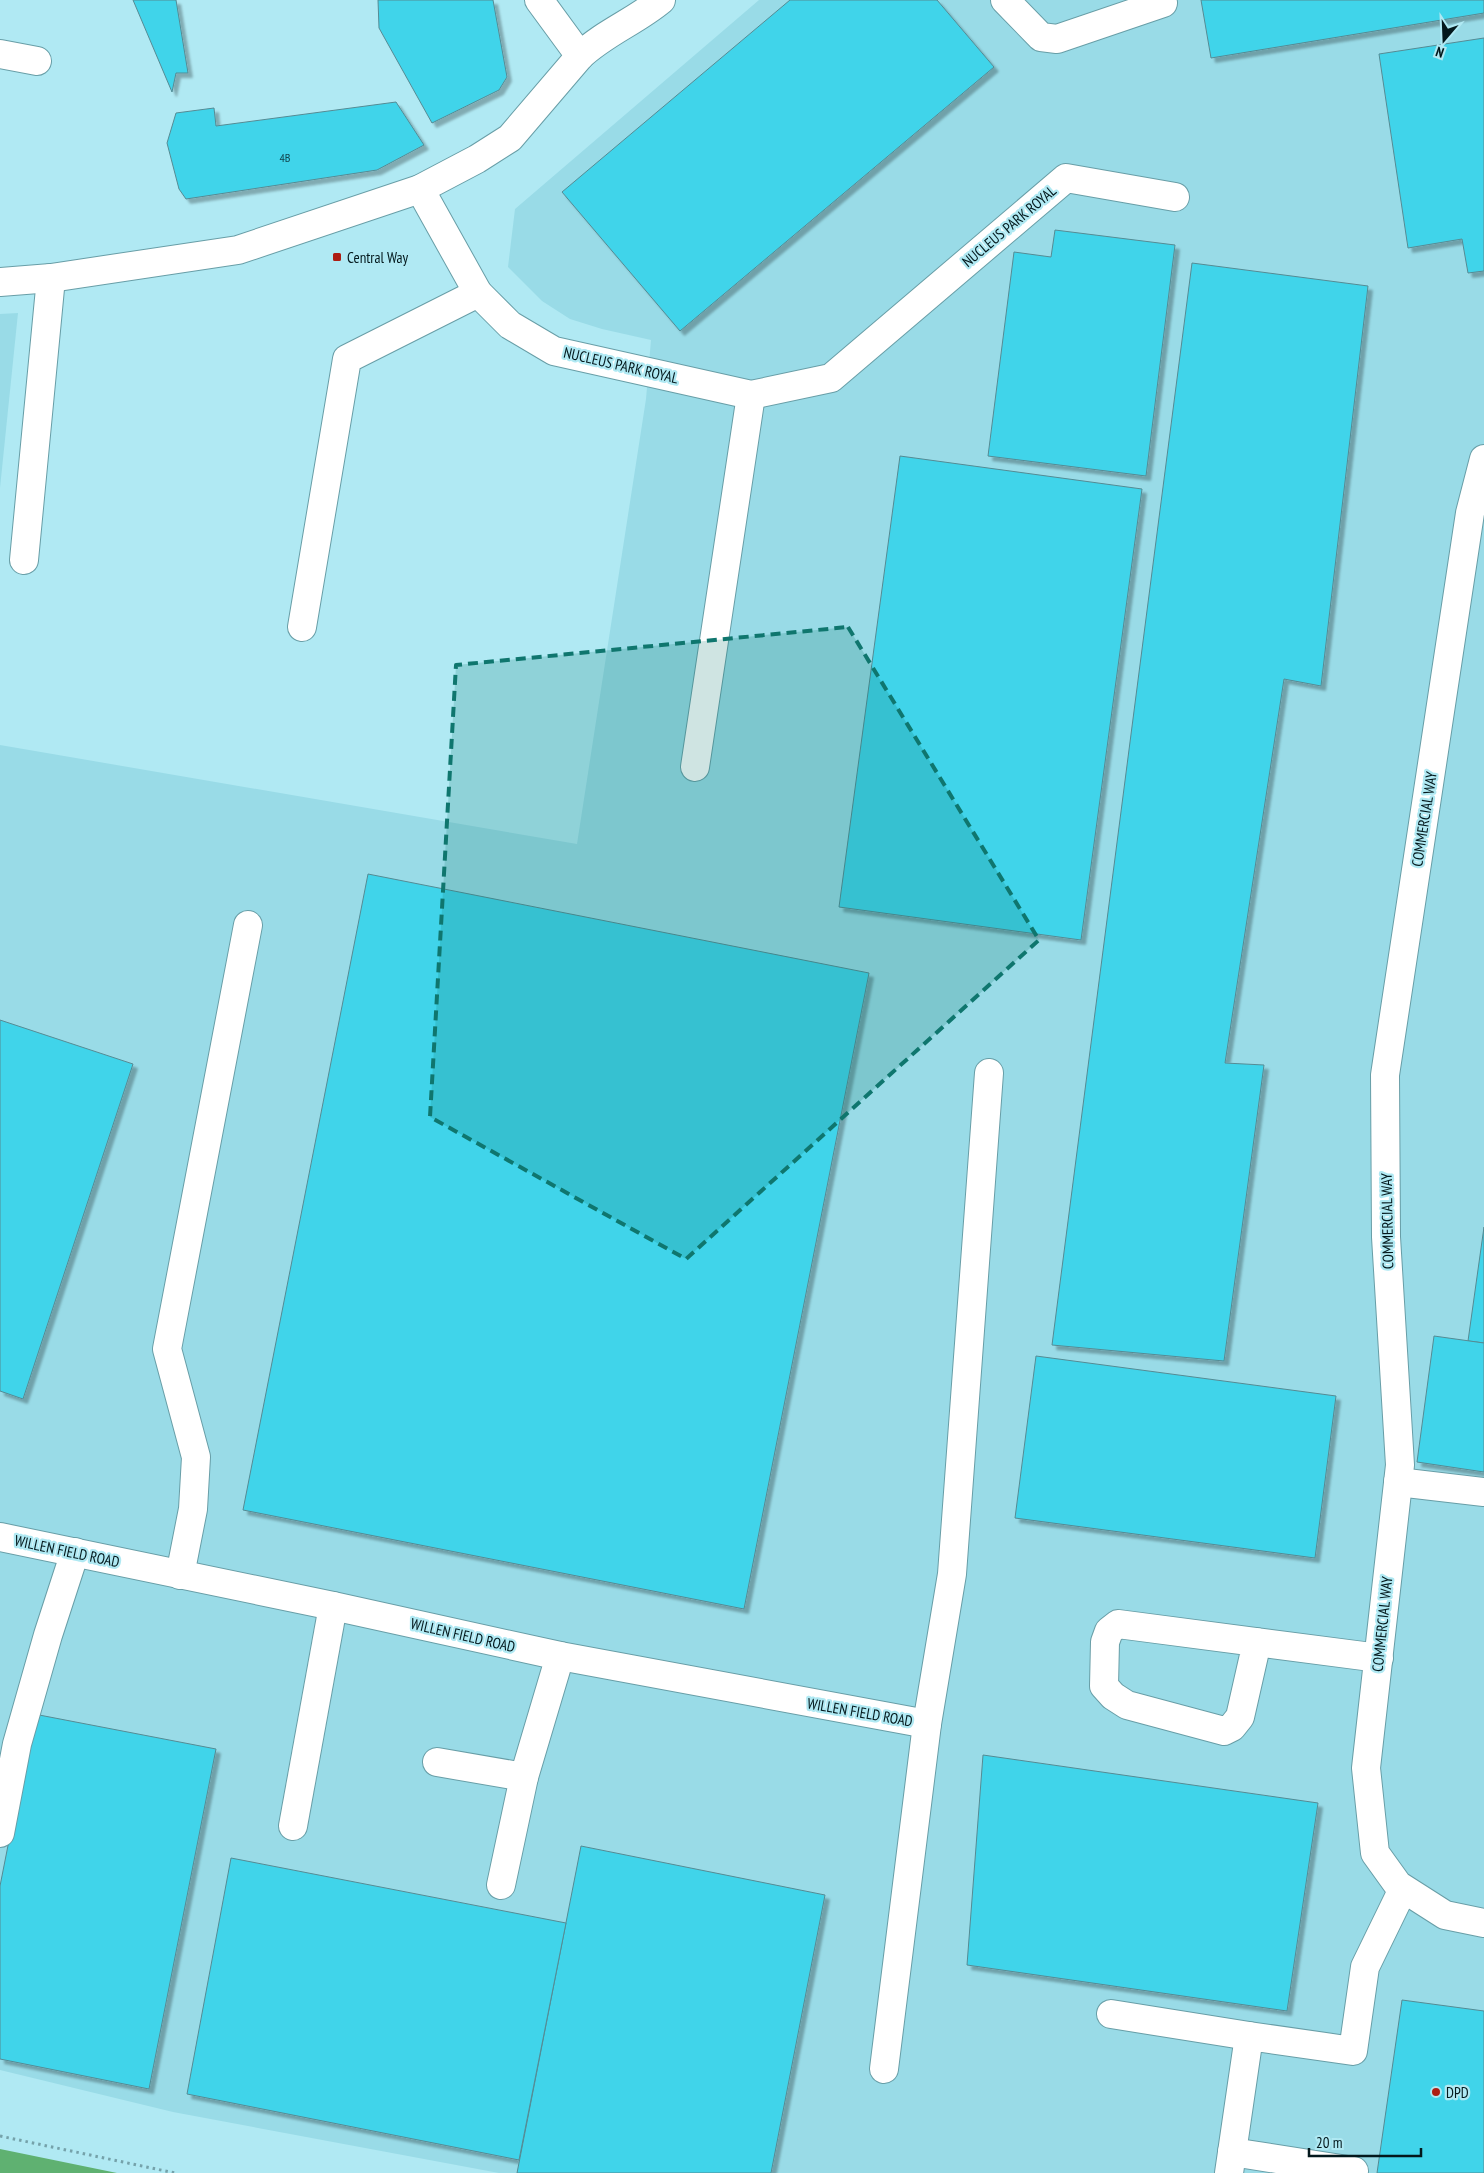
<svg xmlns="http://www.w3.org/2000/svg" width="1484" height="2173" font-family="'PT Sans Narrow',sans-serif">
  <defs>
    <filter id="shadow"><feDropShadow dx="4.5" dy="4.5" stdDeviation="1" flood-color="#0004"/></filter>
  </defs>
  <rect width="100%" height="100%" fill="#b0e9f3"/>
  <g fill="#99dbe7">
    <path d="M759 0H1484V2173H499L173 2112 0 2070V745L577 844 646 399 651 340 602 329 570 319 542 301 508 267 515 209Z"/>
    <path d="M18 313 0 488V314Z"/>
  </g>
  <path fill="#5fb171" d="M0 2149 117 2173H0Z"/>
  <g fill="#3fd4ea" stroke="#558b94" filter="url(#shadow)">
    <path d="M133 0H176L188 73H176L172 92Z"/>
    <path d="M378 0H493L507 77 499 90 432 123 379 28Z"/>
    <path d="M790 0H937L994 67 680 331 562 192Z"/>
    <path d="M1201 0H1484V13L1211 58Z"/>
    <path d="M1484 38V271L1468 273 1462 239 1408 248 1379 54Z"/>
    <path d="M396 102 424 145 377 170 186 199 179 189 167 143 176 113 214 108 216 126Z"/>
    <path d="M1055 230 1175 245 1146 476 988 456 1014 252 1051 257Z"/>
    <path d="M1192 263 1368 286 1321 686 1284 679 1225 1063 1264 1065 1224 1361 1052 1345Z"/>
    <path d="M900 456 1142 489 1081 940 839 907Z"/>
    <path d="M368 874 869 973 744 1609 243 1510Z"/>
    <path d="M0 1020 133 1064 23 1399 0 1391Z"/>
    <path d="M1484 1227V1343L1468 1341Z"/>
    <path d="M1434 1336 1484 1343V1472L1417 1462Z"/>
    <path d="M1036 1356 1336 1396 1315 1558 1015 1518Z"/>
    <path d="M34 1714 216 1749 149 2089 0 2059V1886Z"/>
    <path d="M983 1755 1318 1803 1287 2011 967 1965Z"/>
    <path d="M581 1846 825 1895 771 2173H517Z"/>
    <path d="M231 1858 566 1923 519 2160 187 2094Z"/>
    <path d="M1402 2000 1484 2011V2173H1377Z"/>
  </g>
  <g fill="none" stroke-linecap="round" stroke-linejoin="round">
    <defs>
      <g id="minor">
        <path d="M539 0 580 56"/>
        <path d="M1005 0 1041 37 1057 39 1163 3"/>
        <path d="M0 54 37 61"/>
        <path d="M420 189 478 293 510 325 554 351 751 395 831 378 1066 178 1175 197"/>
        <path d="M0 282 51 278 238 250 420 189 477 159 510 138 580 56C604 33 636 21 661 0"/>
        <path d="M1484 459 1470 513 1385 1075 1386 1237 1400 1465 1366 1768 1375 1853 1398 1885 1445 1915 1484 1923"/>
        <path d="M24 560 51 278"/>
        <path d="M302 627 347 359 478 293"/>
        <path d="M695 767 751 395"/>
        <path d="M1398 1482 1484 1492"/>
        <path d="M0 1537 333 1606 560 1656 927 1724"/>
        <path d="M180 1575 193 1509 196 1457 167 1349 248 925"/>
        <path d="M1257 1642 1240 1717 1232 1727 1224 1731 1127 1705 1113 1696 1104 1686 1105 1642 1109 1631 1118 1624 1379 1658"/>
        <path d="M437 1762 524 1777"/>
        <path d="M293 1826 333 1606"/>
        <path d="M0 1833 17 1744 48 1635 75 1552"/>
        <path d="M501 1885 524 1777 560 1656"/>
        <path d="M1111 2014 1249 2036"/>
        <path d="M884 2069 927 1724 952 1574 989 1073"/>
        <path d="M1232 2152 1354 2171"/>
        <path d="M1229 2173 1249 2036 1353 2051 1365 1967 1403 1889"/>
      </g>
    </defs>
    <use href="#minor" stroke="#689ea7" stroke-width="30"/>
    <path stroke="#75a2aa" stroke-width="3" stroke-dasharray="2.5 4" stroke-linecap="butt" d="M0 2136 175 2173"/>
    <use href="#minor" stroke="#fff" stroke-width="28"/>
  </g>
  <path fill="#0f766e" fill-opacity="0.2" stroke="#0f766e" stroke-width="4" stroke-dasharray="10 6" stroke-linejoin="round" d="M848 627 1039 940 686 1259 430 1117 456 665Z"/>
  <g fill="#ad1d13" stroke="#b0e9f3" stroke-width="2">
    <rect x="332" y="252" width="10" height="10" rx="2.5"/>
    <circle cx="1436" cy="2092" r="5"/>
  </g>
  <g text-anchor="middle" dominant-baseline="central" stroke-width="4.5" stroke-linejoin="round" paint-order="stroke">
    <g font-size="12" fill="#124750">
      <text x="285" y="157">4B</text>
    </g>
    <g font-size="15" fill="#03181c" stroke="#b0e9f3">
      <text transform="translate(1009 226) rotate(-40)">NUCLEUS PARK ROYAL</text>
      <text transform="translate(621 365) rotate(13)">NUCLEUS PARK ROYAL</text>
      <text transform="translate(1424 819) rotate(-81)">COMMERCIAL WAY</text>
      <text transform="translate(1387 1221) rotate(-91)">COMMERCIAL WAY</text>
      <text transform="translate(67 1551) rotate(12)">WILLEN FIELD ROAD</text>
      <text transform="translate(1382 1624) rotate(-84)">COMMERCIAL WAY</text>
      <text transform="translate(463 1635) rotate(13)">WILLEN FIELD ROAD</text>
      <text transform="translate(860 1712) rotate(10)">WILLEN FIELD ROAD</text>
    </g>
    <g font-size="15" fill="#03181c" stroke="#b0e9f3" text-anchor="start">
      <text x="347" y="257">Central Way</text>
      <text x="1446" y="2092">DPD</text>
    </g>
  </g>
  <g transform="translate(1444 40) rotate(199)" stroke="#b0e9f3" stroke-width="4" paint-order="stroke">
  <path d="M0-4L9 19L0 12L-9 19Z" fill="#03181c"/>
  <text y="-8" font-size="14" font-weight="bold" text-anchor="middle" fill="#03181c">N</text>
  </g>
  <path d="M1309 2148v8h112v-8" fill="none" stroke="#03181c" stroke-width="2.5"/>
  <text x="1316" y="2148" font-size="15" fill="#03181c" stroke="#b0e9f3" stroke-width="4" paint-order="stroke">20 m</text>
</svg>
